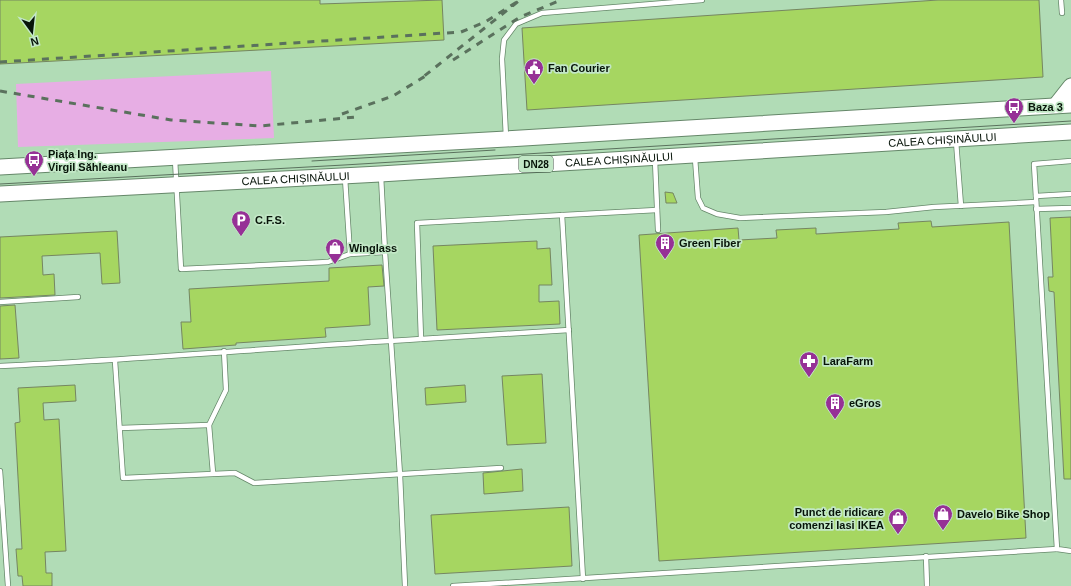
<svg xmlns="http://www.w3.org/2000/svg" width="1071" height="586" font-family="Arial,sans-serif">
  <rect width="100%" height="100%" fill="#c2e7c6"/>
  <rect fill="#b1dcb6" x="0" y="0" width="1071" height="586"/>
  <path fill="#e7aee4" d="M271 71 274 138 18 147 16 84Z"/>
  <g fill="#a6d661" stroke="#758661">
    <path d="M0 0H320V4L442 0 444 40 0 64Z"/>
    <path d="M938 0H1039L1043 77 527 110 522 28Z"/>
    <path d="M665 192 673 193 677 203H666Z"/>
    <path d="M1071 217V479H1064L1054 292 1049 291 1048 277H1053L1050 218Z"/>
    <path d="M931 221 932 227 1009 222 1026 538 659 561 639 235 738 228 739 240 777 238 776 230 816 228V234L899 229 898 223Z"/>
    <path d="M117 231 120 283 102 284 100 253 42 256 43 275 54 274 55 295 0 298V237Z"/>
    <path d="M537 241V249L550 248 552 285H539V302L559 301 560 324 437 330 433 246Z"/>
    <path d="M382 265 384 286 368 287 370 325 325 328 326 337 236 343V345L183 349 181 322H191L189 289 329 281V268Z"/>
    <path d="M15 305 19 358 0 359V306Z"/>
    <path d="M542 374 546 443 507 445 502 376Z"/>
    <path d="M75 385 76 401 43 403 44 420 59 419 66 551 45 552 46 573H52V586H23L22 576H18L16 549H22L15 423 20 422 18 388Z"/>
    <path d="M465 385 466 402 426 405 425 388Z"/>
    <path d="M522 469 523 491 484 494 483 473Z"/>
    <path d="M569 507 572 566 435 574 431 515Z"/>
  </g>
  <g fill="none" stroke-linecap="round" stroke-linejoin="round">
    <defs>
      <g id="lane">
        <path d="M1061 0 1062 13"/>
        <path d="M506 137 502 59 504 40 516 24 542 13 702 0"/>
        <path d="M956 141 961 206"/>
        <path d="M695 158 698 198 703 208 717 214 740 218 886 212 934 207 1036 202"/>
        <path d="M175 159 181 269 328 262 350 254 385 252 381 176"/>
        <path d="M655 160 658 230"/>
        <path d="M1071 161 1034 164 1057 549 1071 551"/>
        <path d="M345 178 350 254"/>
        <path d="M1036 196 1071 194"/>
        <path d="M1036 209 1071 208"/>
        <path d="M562 215 583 579"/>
        <path d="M385 252 400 475 405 586"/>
        <path d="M0 302 78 297"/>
        <path d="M421 339 569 330"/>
        <path d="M115 361 123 478 235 473 254 483 501 468"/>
        <path d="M0 366C140 360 280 347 421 339L417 223 657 210"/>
        <path d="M120 428 209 425"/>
        <path d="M0 471 8 586"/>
        <path d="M213 473 209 425 226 390 224 351"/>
        <path d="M926 556 927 586"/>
        <path d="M453 586 1057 549"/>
      </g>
      <g id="primary">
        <path d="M1056 105 1071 86"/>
        <path d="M0 167 506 139 1071 105"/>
        <path id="s1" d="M0 194 380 174 1071 132"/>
      </g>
    </defs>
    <use href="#lane" stroke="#658769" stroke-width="6"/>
    <use href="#primary" stroke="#658769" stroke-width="17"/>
    <use href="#lane" stroke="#fff" stroke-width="4.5"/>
    <use href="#primary" stroke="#fff" stroke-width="15"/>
    <g stroke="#5a715d" stroke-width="1">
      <path d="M312 161 495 150"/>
      <path d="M0 184 344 165 1071 121"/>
    </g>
    <g stroke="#5a715d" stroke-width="3" stroke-dasharray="7 7" stroke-linecap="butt">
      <path d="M453 60 520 17 561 0"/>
      <path d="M0 62 461 32 485 22 520 0 423 77"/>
      <path d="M0 91 171 120 260 126 356 117"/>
      <path d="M342 114 393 96 427 75"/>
    </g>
  </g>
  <defs>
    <symbol id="civic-pin" viewBox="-11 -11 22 30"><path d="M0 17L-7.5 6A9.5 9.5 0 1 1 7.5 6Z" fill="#963196" stroke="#c2e7c6"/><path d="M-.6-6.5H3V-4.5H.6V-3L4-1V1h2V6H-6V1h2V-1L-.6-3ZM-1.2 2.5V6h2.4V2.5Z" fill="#fff"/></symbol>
    <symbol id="bus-pin" viewBox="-11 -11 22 30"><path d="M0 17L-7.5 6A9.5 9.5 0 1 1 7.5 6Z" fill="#963196" stroke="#c2e7c6"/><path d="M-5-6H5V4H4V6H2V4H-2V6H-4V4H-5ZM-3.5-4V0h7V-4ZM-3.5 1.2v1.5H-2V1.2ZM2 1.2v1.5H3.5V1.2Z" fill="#fff"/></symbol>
    <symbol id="parking-pin" viewBox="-11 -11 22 30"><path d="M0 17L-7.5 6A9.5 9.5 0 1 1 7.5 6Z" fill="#963196" stroke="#c2e7c6"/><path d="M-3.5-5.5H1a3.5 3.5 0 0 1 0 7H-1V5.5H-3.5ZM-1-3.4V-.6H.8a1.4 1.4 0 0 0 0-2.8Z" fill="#fff"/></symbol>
    <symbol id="building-pin" viewBox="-11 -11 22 30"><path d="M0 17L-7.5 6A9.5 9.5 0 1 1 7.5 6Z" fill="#963196" stroke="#c2e7c6"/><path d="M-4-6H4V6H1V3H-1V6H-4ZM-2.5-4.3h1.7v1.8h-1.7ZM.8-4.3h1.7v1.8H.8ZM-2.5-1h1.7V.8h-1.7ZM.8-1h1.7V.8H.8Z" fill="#fff"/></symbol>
    <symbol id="shop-pin" viewBox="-11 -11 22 30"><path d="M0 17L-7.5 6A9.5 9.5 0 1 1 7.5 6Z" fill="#963196" stroke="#c2e7c6"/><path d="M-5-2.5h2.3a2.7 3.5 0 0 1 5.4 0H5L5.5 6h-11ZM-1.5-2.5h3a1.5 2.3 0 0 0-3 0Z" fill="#fff"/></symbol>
    <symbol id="pharmacy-pin" viewBox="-11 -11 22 30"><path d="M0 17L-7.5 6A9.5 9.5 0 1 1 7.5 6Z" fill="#963196" stroke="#c2e7c6"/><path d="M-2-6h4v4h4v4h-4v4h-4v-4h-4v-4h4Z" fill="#fff"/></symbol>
  </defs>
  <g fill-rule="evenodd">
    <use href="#civic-pin" x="523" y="57" width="22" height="30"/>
    <use href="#bus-pin" x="1003" y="96" width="22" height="30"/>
    <use href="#bus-pin" x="23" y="149" width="22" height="30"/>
    <use href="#parking-pin" x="230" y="209" width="22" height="30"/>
    <use href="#building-pin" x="654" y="232" width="22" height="30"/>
    <use href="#shop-pin" x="324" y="237" width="22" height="30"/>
    <use href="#pharmacy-pin" x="798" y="350" width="22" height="30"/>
    <use href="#building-pin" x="824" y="392" width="22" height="30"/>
    <use href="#shop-pin" x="932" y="503" width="22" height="30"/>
    <use href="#shop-pin" x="887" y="507" width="22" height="30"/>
  </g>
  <g text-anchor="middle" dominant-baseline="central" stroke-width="3.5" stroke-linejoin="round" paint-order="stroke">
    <rect fill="#c2e7c6" stroke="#3f5342" stroke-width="1" x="519" y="156" width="34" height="16" rx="3"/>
    <g font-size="10" font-weight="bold" fill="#071409">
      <text x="536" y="164">DN28</text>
    </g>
    <g font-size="11" font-weight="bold" fill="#071409" stroke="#c2e7c6" text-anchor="start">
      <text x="548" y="68">Fan Courier</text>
      <text x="1028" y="107">Baza 3</text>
      <text x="48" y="154">Piața Ing.<tspan x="48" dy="13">Virgil Săhleanu</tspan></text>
      <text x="255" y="220">C.F.S.</text>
      <text x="679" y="243">Green Fiber</text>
      <text x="349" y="248">Winglass</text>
      <text x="823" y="361">LaraFarm</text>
      <text x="849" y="403">eGros</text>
      <text x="884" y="512" text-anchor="end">Punct de ridicare<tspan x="884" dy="13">comenzi Iasi IKEA</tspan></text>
      <text x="957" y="514">Davelo Bike Shop</text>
    </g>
    <g font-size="11" fill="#071409" stroke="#c2e7c6">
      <text stroke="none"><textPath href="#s1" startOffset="944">CALEA CHIȘINĂULUI</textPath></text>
      <text stroke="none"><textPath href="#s1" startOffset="620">CALEA CHIȘINĂULUI</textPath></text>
      <text stroke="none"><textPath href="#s1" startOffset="296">CALEA CHIȘINĂULUI</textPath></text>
    </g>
  </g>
  <g transform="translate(32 32) rotate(165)" stroke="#c2e7c6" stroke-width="3" paint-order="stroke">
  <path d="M0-3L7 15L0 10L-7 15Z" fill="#071409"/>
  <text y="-6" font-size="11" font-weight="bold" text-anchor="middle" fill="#071409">N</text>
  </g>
</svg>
